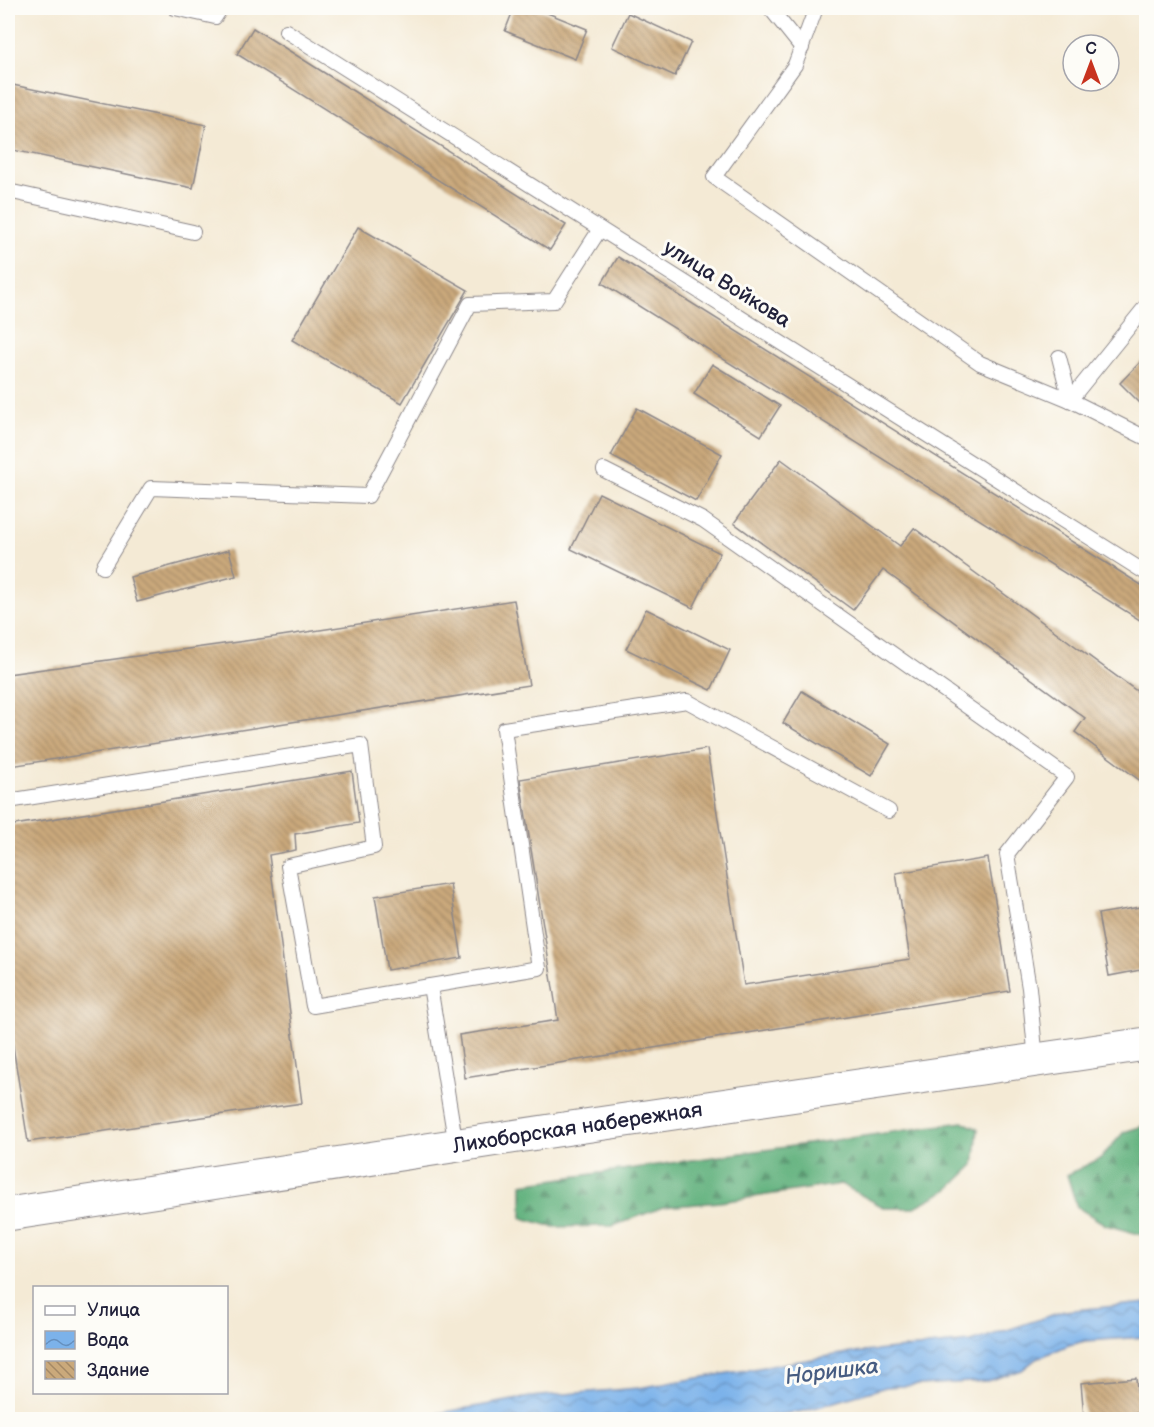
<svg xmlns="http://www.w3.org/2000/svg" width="1154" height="1427" font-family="'Balsamiq Sans',sans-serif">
  <defs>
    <pattern id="forest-firs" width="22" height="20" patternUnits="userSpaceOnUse" patternTransform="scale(1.5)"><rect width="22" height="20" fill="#60b17d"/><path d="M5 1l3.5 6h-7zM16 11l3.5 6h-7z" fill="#4f9068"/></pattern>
    <pattern id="water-waves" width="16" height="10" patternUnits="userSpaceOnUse" patternTransform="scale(1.5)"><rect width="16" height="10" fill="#7cb2ea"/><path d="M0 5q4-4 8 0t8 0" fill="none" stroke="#6590bf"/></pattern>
    <pattern id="building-back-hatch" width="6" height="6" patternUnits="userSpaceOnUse" patternTransform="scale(1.5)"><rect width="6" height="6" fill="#caa97b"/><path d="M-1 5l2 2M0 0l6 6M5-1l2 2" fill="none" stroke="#a48966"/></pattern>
  </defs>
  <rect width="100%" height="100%" fill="#fdfcf7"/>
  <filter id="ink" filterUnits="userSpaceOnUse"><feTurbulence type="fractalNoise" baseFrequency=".0167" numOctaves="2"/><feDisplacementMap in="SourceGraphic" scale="12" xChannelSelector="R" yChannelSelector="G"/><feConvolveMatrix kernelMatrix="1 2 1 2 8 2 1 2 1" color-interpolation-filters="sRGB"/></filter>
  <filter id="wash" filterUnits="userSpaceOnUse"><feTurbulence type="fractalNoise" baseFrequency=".008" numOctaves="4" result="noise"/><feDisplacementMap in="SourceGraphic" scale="24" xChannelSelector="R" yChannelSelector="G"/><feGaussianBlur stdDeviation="1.35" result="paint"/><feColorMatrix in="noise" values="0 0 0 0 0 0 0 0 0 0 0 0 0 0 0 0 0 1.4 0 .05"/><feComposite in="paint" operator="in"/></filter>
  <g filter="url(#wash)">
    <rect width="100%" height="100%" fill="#f4ead5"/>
    <g fill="url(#forest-firs)" stroke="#416a5c" stroke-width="1.5">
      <path d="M963 1122 978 1129 974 1165 949 1189 913 1208H885L841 1184 720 1202 663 1207 613 1226 554 1227 522 1218V1184Z"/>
      <path d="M1146 1125V1236L1106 1225 1077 1207 1067 1175 1101 1158 1124 1132Z"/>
    </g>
    <path fill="url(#water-waves)" stroke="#4f6a92" stroke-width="1.5" d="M1146 1303V1337L1085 1341 1069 1345 1036 1359 1022 1370 987 1381 886 1387 804 1411 745 1419H406L530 1397 638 1388 842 1354 971 1342 1064 1311Z"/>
    <g id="blocks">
      <g fill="url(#building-back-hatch)">
        <path d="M514 8H535L587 29 575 59 505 31Z"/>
        <path d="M628 13 691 42 675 76 612 47Z"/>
        <path d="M253 28 566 225 550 250 237 54Z"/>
        <path d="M8 84 206 125 193 188 8 149Z"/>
        <path d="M358 227 468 290 402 403 292 340Z"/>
        <path d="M618 257 1146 588V624L602 283Z"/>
        <path d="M1146 356V409L1120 383Z"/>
        <path d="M712 364 780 406 761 436 694 394Z"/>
        <path d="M637 408 722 454 696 501 611 456Z"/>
        <path d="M781 459 900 546 914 528 1146 698V785L1075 732 1085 718 883 570 853 610 734 523Z"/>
        <path d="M599 493 720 553 693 608 571 549Z"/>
        <path d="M229 550 236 576 137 602 130 577Z"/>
        <path d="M514 600 529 685 11 766 8 740V674L281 636Z"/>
        <path d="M646 609 730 650 711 690 626 649Z"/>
        <path d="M802 691 890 744 871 776 783 723Z"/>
        <path d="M707 749 744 985 910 959 896 873 988 858 1010 991 465 1078 459 1035 558 1020 520 779Z"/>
        <path d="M352 771 359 823 295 834 296 850 269 855 302 1103 28 1142 8 1014V826Z"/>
        <path d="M450 884 462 958 387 970 375 896Z"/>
        <path d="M1146 906V969L1109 976 1098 914Z"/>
        <path d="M1136 1378 1139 1413 1084 1417 1081 1383Z"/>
      </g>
    </g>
  </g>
  <g filter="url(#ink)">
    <use href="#blocks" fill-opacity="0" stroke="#8b8688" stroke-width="1.5"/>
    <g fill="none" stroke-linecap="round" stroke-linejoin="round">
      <defs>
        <g id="service">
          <path d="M175 8 215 17 221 8"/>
          <path d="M770 8 802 48"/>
          <path d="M816 8 795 65 714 177 980 363 1070 400 1146 438"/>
          <path d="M286 31 1146 573"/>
          <path d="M8 191 193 232"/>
          <path d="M1059 357 1070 400"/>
          <path d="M1070 400 1146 306"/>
          <path d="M604 470 703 520 1067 777 1007 854 1029 988 1036 1060"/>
          <path d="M103 567 151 488 368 496 470 304 554 301 600 229"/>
          <path d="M8 801 361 745 374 847 288 866 313 1006 430 986"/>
          <path d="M456 1146 430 986 539 968 504 729 687 701 889 811"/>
        </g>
        <g id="tertiary">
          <path id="s1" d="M8 1214 557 1130 1146 1044"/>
        </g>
      </defs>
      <use href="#service" stroke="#8b8688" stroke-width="16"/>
      <use href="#tertiary" stroke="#8b8688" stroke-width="35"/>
      <use href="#service" stroke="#fff" stroke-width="14"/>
      <use href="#tertiary" stroke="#fff" stroke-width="33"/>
    </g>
  </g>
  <g text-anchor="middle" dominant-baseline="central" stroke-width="6" stroke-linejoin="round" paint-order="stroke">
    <g font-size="21" fill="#22223b" stroke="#fdfcf7">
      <text transform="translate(727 284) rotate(32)">улица Войкова</text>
      <text stroke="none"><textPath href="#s1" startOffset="576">Лихоборская набережная</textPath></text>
    </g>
    <g font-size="22" font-style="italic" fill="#465c81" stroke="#fdfcf7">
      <text transform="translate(832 1372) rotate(-7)">Норишка</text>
    </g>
  </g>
  <rect width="1154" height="1427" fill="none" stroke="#fdfcf7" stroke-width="30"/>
  <rect x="33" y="1286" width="195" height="108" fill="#fdfcf7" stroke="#a5a5ac" stroke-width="1.5"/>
  <rect x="45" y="1306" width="30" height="9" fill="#ffffff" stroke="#a5a5ac" stroke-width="1.5"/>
  <text x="87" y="1316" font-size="18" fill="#22223b">Улица</text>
  <rect x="45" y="1331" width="30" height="18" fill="url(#water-waves)" stroke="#a5a5ac" stroke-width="1.5"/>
  <text x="87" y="1346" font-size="18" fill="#22223b">Вода</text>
  <rect x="45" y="1361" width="30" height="18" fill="url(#building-back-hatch)" stroke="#a5a5ac" stroke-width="1.5"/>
  <text x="87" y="1376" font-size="18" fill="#22223b">Здание</text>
  <g transform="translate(1091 63)"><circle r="28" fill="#fdfcf7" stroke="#a5a5ac" stroke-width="1.5"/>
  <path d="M0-4.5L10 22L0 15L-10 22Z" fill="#c8321e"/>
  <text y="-9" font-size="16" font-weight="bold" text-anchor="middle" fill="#22223b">С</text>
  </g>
</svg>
